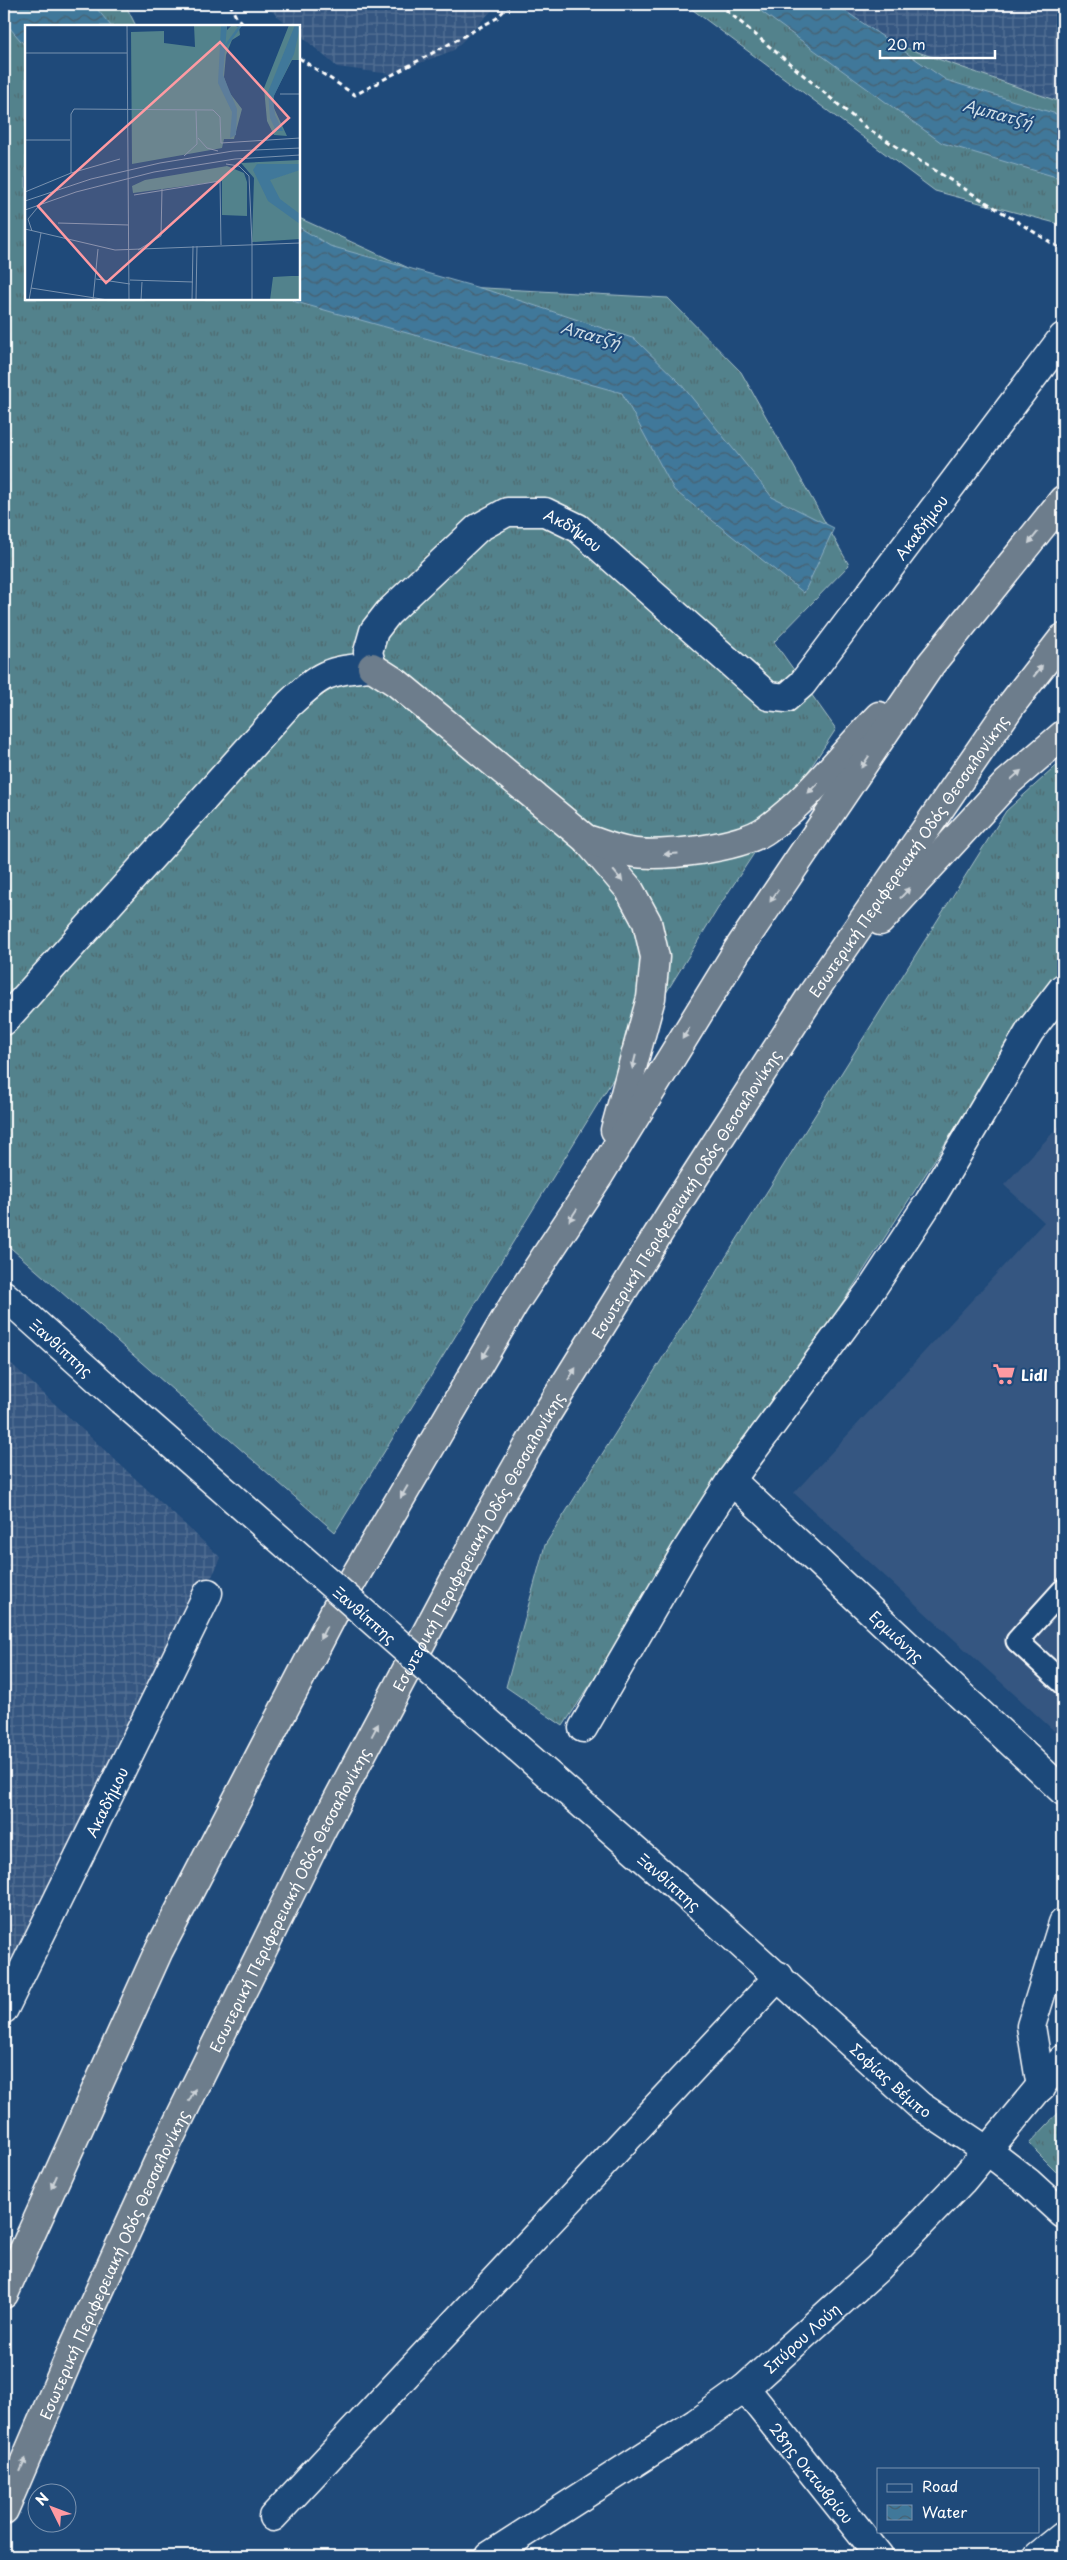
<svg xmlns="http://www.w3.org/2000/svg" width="1067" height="2560" font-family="'Playpen Sans',sans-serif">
  <defs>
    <pattern id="industrial-grid" width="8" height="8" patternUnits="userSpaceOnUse" patternTransform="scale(1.25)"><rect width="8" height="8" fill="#365781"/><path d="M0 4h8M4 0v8" fill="none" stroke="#547094"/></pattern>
    <pattern id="grass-tufts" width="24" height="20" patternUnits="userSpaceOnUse" patternTransform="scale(1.25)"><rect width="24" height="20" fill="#52828c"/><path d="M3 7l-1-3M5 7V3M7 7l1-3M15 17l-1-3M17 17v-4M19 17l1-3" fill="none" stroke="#4f6a6f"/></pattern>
    <pattern id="water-waves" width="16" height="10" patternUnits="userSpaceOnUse" patternTransform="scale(1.25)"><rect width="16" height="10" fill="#40789a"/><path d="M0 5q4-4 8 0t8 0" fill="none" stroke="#47606f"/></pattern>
  </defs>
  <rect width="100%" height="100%" fill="#1f4a7a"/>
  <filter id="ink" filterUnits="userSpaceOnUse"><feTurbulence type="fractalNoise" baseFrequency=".02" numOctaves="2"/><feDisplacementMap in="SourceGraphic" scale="10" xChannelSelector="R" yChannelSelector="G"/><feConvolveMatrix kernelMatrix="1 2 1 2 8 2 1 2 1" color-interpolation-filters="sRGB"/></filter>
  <g filter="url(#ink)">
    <path fill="#365781" d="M1063 1122V1739L794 1493 1044 1222 1004 1185Z"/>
    <g fill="url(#industrial-grid)">
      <path d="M263 4H498L454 50 391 74 337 67 299 34V26H290Z"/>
      <path d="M835 4H1063V103L860 32Z"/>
      <path d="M4 1357 221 1558 4 1998Z"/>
    </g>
    <g fill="url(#grass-tufts)" stroke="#a8c0c6">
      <path d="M4 4H125L136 26H26V299H299V218L448 286 668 298 741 372 849 565 774 642 836 729 720 905 335 1532 4 1242Z"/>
      <path d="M685 4H835L861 32 1063 103V225L935 191Z"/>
      <path d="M1063 760V974L1041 994 860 1276 563 1726 506 1687 545 1545 1006 811Z"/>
      <path d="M1063 2108V2178L1029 2144Z"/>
    </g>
    <g fill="url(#water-waves)" stroke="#8caec2">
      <path d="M4 4H93L111 26H26V47L4 21Z"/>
      <path d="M751 4H835L946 80 1063 116V179L942 143Z"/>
      <path d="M299 227 330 246 494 292 635 339 680 383 772 497 834 528 804 593 674 490 622 393 296 302 291 299H299Z"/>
    </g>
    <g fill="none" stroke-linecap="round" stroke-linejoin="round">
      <defs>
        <path id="service" d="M1063 1590 1017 1641 1063 1683"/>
        <g id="minor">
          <path id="s1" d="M731 1480 1063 1791"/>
          <path d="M583 1728 687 1549 731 1480 873 1287 929 1202 1030 1031 1063 988"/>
          <path id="s2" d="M4 2009 208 1593"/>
          <path d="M1041 2087 1031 2026 1063 1923"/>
          <path d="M989 2152 1028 2182 1063 2214"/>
          <path d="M273 2517 779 1976"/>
          <path d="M1038 2556 1063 2536"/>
        </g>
        <g id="tertiary">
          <path id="s3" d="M4 1021 289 704C321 674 327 670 372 667L368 652 374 631 388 613 478 528 507 512H545L578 528 768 696 786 698 802 684 1063 337"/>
          <path id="s4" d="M4 1295 121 1400"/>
          <path id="s5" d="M729 1933 920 2106 989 2152"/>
          <path id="s6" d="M745 2388 879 2556"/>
          <path id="s7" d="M489 2556 696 2423 745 2388 877 2269 962 2181 1063 2059"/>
        </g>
        <g id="trunk">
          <path d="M372 667 397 683 586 839 629 889 647 922 655 957 651 998 615 1130"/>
          <path d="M586 839C600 843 615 850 630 852 660 858 742 848 767 829 810 798 842 754 879 716"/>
          <path d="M880 921 1007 783 1063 735"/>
          <path d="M4 2294 159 1950 337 1607 514 1304 600 1174 737 951 931 664 1063 500"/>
          <path id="s8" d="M4 2510 72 2351 159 2160 322 1829 483 1526 546 1415 673 1210 813 993 1012 704 1063 638"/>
        </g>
      </defs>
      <use href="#service" stroke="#fff" stroke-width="25"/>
      <use href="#minor" stroke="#fff" stroke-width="31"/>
      <use href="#tertiary" stroke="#fff" stroke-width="31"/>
      <use href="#trunk" stroke="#fff" stroke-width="31"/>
      <g stroke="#fff" stroke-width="3" stroke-dasharray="5 4" stroke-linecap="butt">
        <path d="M230 4 237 19 249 26"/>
        <path d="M719 4 865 127 1063 250"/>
        <path d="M299 58 355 95 497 18 510 4"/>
      </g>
      <use href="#service" stroke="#1f4a7a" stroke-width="21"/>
      <use href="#minor" stroke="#1f4a7a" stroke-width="28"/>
      <use href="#tertiary" stroke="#1f4a7a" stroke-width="28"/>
      <use href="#trunk" stroke="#6d7d8c" stroke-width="28"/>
      <defs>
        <g id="tertiary-bridge">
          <path id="s9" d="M121 1400 729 1933"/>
        </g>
      </defs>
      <use href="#tertiary-bridge" stroke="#fff" stroke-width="31" stroke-linecap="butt"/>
      <use href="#tertiary-bridge" stroke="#1f4a7a" stroke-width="28"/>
    </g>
    <defs><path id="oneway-solid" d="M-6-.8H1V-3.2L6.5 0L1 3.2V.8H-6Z" transform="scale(1.25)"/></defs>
    <g fill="#ccd2d7">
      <use href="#oneway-solid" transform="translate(1033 538) rotate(129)"/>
      <use href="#oneway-solid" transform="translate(1038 671) rotate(-52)"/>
      <use href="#oneway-solid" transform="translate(865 762) rotate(124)"/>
      <use href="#oneway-solid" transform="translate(1016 775) rotate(-41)"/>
      <use href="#oneway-solid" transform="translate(813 788) rotate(134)"/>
      <use href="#oneway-solid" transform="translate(671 854) rotate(176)"/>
      <use href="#oneway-solid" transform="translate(618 876) rotate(50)"/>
      <use href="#oneway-solid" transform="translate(905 893) rotate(-47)"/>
      <use href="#oneway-solid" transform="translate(774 896) rotate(124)"/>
      <use href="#oneway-solid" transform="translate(686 1033) rotate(122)"/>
      <use href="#oneway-solid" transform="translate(634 1062) rotate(104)"/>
      <use href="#oneway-solid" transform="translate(573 1215) rotate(123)"/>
      <use href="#oneway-solid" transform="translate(486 1352) rotate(120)"/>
      <use href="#oneway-solid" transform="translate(572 1374) rotate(-58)"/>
      <use href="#oneway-solid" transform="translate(404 1492) rotate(120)"/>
      <use href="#oneway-solid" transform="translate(323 1633) rotate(117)"/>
      <use href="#oneway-solid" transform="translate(375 1730) rotate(-62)"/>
      <use href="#oneway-solid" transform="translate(192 2095) rotate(-63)"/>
      <use href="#oneway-solid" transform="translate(54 2182) rotate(114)"/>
      <use href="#oneway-solid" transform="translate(23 2465) rotate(-67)"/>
    </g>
  </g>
  <defs>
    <symbol id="supermarket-bare" viewBox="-9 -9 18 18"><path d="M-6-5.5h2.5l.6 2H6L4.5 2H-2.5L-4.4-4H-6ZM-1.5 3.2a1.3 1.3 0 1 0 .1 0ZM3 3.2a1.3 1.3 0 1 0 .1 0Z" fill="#ff9aa2" stroke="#1f4a7a" stroke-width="2.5" paint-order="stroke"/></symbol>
  </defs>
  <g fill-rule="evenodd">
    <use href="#supermarket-bare" x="988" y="1358" width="32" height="32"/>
  </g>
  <g text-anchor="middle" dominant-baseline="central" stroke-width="4" stroke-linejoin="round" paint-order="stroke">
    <g font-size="15" fill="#fff" stroke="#1f4a7a">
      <text stroke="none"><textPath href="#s3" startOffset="1302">Ακαδήμου</textPath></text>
      <text stroke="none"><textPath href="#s3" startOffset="809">Ακδήμου</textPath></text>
      <text stroke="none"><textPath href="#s8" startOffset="1889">Εσωτερική Περιφερειακή Οδός Θεσσαλονίκης</textPath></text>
      <text stroke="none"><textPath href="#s8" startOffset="1484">Εσωτερική Περιφερειακή Οδός Θεσσαλονίκης</textPath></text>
      <text stroke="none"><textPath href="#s4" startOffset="78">Ξανθίππης</textPath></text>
      <text stroke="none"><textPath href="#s8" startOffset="1079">Εσωτερική Περιφερειακή Οδός Θεσσαλονίκης</textPath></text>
      <text stroke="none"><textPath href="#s9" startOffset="325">Ξανθίππης</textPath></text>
      <text stroke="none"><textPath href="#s1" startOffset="228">Ερμιόνης</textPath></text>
      <text stroke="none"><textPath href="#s2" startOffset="231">Ακαδήμου</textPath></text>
      <text stroke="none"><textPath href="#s9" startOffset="730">Ξανθίππης</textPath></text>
      <text stroke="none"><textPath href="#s8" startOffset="674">Εσωτερική Περιφερειακή Οδός Θεσσαλονίκης</textPath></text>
      <text stroke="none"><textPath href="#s5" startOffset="219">Σοφίας Βέμπο</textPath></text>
      <text stroke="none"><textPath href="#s8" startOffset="269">Εσωτερική Περιφερειακή Οδός Θεσσαλονίκης</textPath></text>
      <text stroke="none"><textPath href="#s7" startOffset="382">Σπύρου Λούη</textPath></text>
      <text stroke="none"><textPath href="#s6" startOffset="108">28ης Οκτωβρίου</textPath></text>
    </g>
    <g font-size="15" font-weight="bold" fill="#fff" stroke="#1f4a7a" text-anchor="start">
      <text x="1021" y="1374">Lidl</text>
    </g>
    <g font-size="16" font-style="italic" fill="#cfdde6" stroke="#1f4a7a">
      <text transform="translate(998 113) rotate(15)">Αμπατζή</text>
      <text transform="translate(591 334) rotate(16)">Απατζή</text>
    </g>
  </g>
  <g transform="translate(25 25)">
    <rect width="275" height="275" fill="#1f4a7a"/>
    <path d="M169 0H202V5L207 0 214 2 215 10 207 15 201 30 199 52 204 67 217 84 209 114H199L197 123 107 139 106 7 139 6V18L170 22ZM264 0H275V35H267L249 70 248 81 262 111 249 110 242 96 239 63ZM275 135V214L227 217 229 153 216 138ZM202 141 219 148 222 157V191L197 190V156L108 168 107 161 120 155ZM266 251H275V275H245L248 252Z" fill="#52828c"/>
    <path d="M275 145V189L255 174 245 155Z" fill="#52828c"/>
    <path d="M196 0H202L198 50 212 84 211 110 205 113 207 87 193 58ZM270 0 275 2 269 29 248 73 250 90 258 106H251L245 93 243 67ZM232 139H275V145L245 155 255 174 275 189V199L243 176 228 145Z" fill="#40789a"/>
    <path fill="none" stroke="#40789a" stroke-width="2.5" d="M200 22 216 0"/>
    <path fill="none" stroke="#7992af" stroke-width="1" d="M102 0 104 275M0 28H102M255 69H275M173 113 182 123 193 126M0 115H45M159 131 172 119 171 86M201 139 214 141 224 151 227 219M46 148V89L49 84 188 85 195 92 196 118 275 113M0 167 46 148 95 134M109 170 195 156 196 220M0 176 66 154 135 138 208 126 275 123M0 185 51 167 129 147 210 134 275 130M33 198 104 200M0 204 90 225 275 218M7 206 3 194 13 182M227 219V275M113 225 136 211 137 164M71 254 105 259M105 255 168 257M6 263 83 275M4 275 16 208M68 275 73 224M116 275 117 257M167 275 168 221M171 275 172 221"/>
    <path fill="#ff9aa2" fill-opacity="0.15" stroke="#ff9aa2" stroke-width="2.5" d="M195 17 264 93 81 258 13 181Z"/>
    <rect width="275" height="275" fill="none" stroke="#fff" stroke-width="2.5"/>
  </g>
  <rect width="1067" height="2560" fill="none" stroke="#1f4a7a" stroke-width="20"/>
  <rect x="10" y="10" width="1047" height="2540" fill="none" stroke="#fff" stroke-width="2" filter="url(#ink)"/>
  <rect x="877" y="2468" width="162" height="65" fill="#1f4a7a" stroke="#7992af"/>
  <rect x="887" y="2484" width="25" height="8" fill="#1f4a7a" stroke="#7992af"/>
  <text x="922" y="2492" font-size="15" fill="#ffffff">Road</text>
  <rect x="887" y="2505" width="25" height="15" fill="url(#water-waves)" stroke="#7992af"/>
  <text x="922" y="2518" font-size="15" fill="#ffffff">Water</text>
  <g transform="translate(52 2508) rotate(312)"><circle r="24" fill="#1f4a7a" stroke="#7992af"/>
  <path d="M0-4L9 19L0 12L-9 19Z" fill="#ff9aa2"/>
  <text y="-8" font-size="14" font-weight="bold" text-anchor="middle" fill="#ffffff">N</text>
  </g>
  <path d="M880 50v8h115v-8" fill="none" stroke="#ffffff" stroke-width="2.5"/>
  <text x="887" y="50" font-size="15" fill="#ffffff" stroke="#1f4a7a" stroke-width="4" paint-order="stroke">20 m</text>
</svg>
